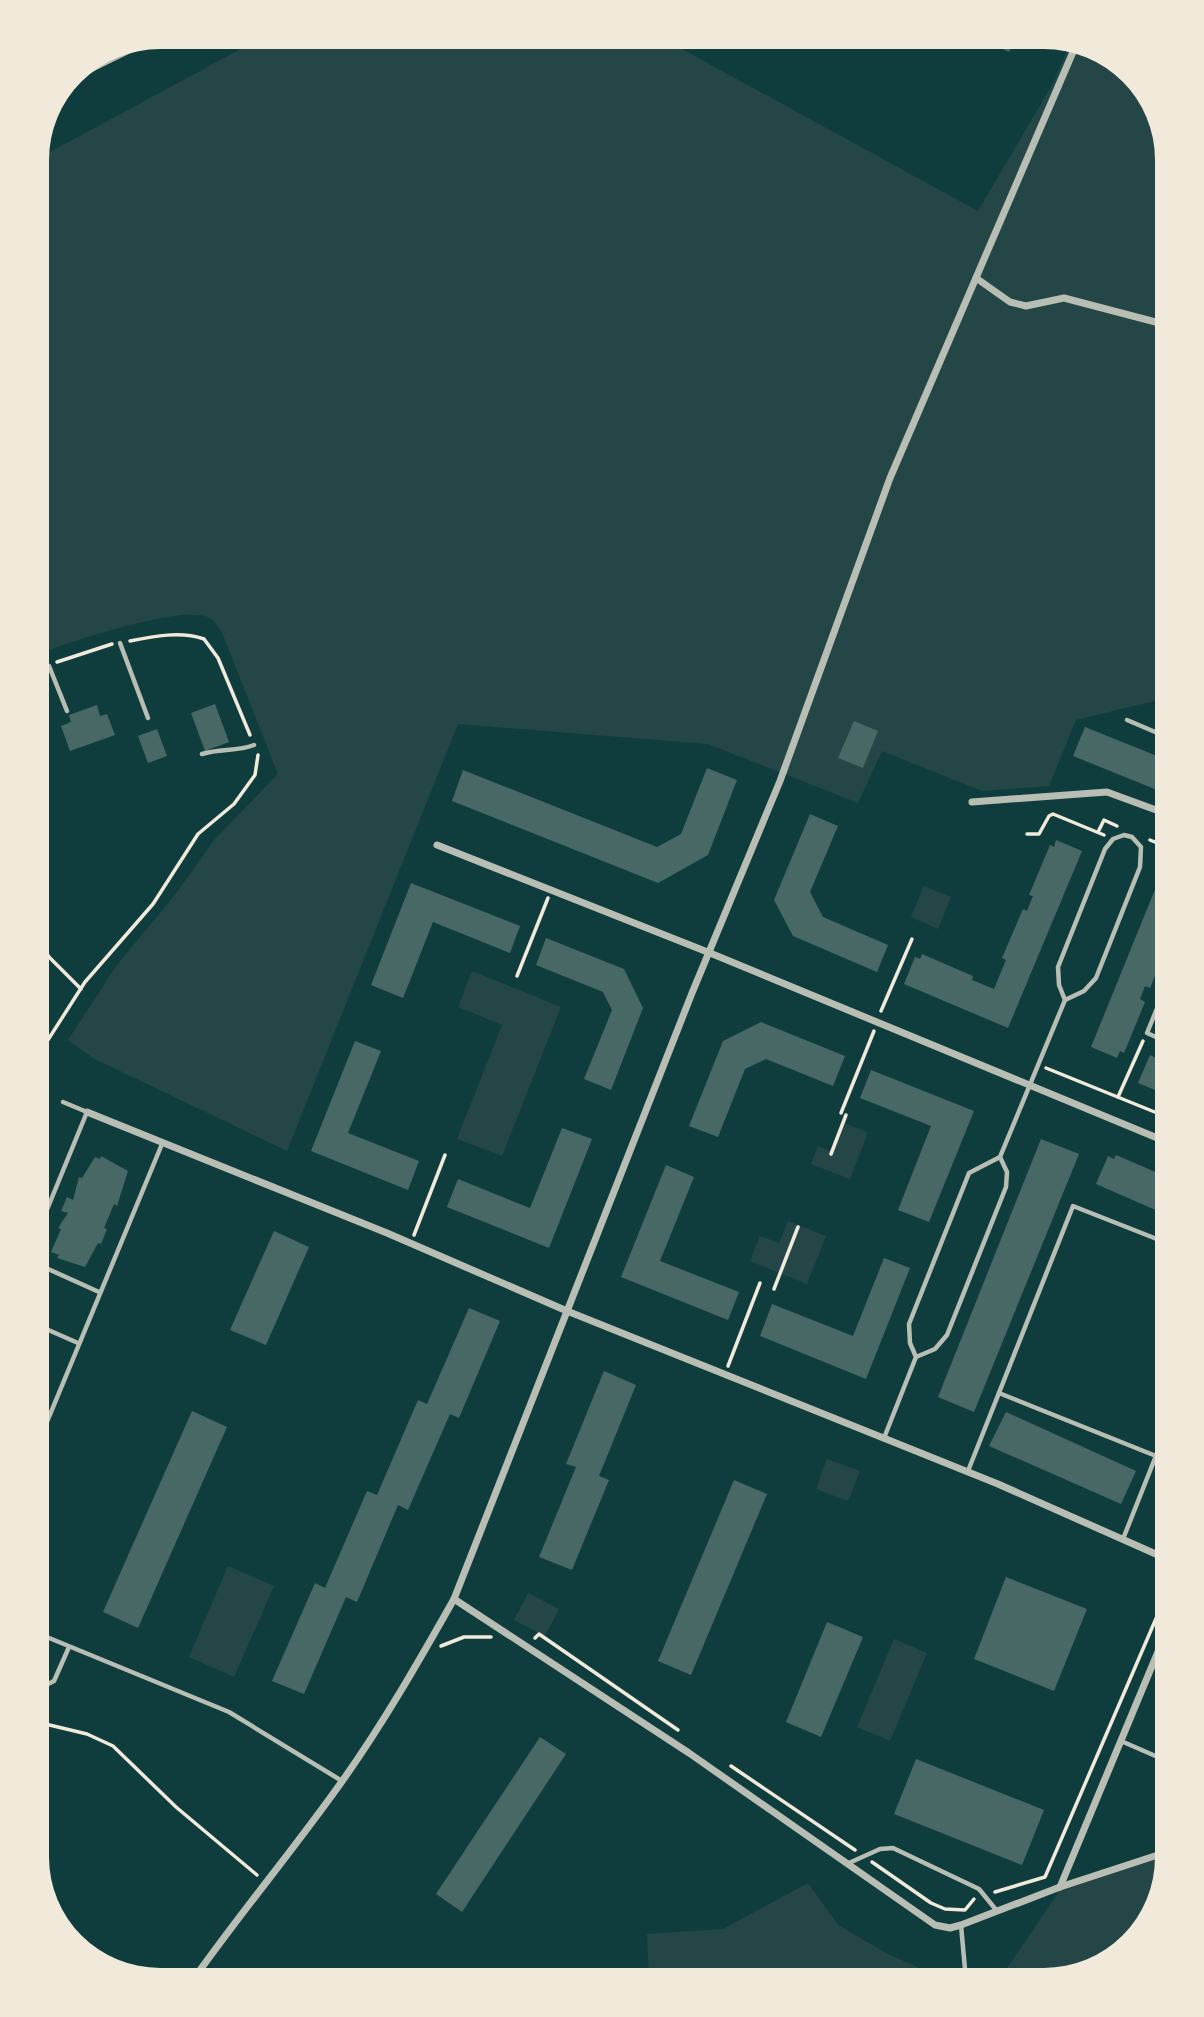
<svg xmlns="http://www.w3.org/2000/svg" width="1204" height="2017" font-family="'Noto Serif',serif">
  <rect width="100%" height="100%" fill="#0f3d3e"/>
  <g fill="#244646">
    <path d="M263 37H660L978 211 1055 80 1070 43 1113 58 1155 106 1167 160V698L1076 720 1049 786 982 791 882 751 858 803 708 744 458 724 287 1151 93 1058 68 1040 117 965 174 896 215 839 278 774 221 630C218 627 214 620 210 618 183 603 68 643 37 654V159Z"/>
    <path d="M924 886 951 897 938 929 911 917Z"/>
    <path d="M472 971 561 1007 502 1156 457 1139 502 1025 458 1007Z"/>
    <path d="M842 1122 868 1132 850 1179 811 1164 818 1146 830 1151Z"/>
    <path d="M788 1221 826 1236 807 1284 750 1261 760 1236 779 1243Z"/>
    <path d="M827 1459 860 1471 848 1501 816 1489Z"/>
    <path d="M228 1566 274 1586 234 1677 189 1657Z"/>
    <path d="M528 1593 559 1609 545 1636 514 1620Z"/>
    <path d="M894 1639 927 1653 890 1741 857 1727Z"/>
    <path d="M1167 1856 1147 1925 1098 1968 1044 1980H999L1060 1890Z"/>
    <path d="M808 1883 838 1925 886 1953 939 1977 940 1980H649L647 1934 723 1929Z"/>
  </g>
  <g fill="#486865">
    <path d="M982 37H1016L1009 52 981 39Z"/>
    <path d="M215 704 229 742 205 751 191 713Z"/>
    <path d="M97 705 100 716 107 714 115 735 70 751 61 726 71 722 69 715Z"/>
    <path d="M854 721 878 731 863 768 838 758Z"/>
    <path d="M1085 727 1167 760V794L1073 756Z"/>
    <path d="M157 729 167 756 148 763 138 736Z"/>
    <path d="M37 732 49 770 37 774Z"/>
    <path d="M707 768 737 780 708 855 658 883 452 801 463 770 657 847 681 834Z"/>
    <path d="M810 814 838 826 810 892 823 917 888 945 877 972 793 936 774 900Z"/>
    <path d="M1056 840 1082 851 1008 1028 904 984 915 957 920 959 922 954 973 976 972 980 994 989 1006 960 1002 958 1023 909 1027 911 1033 896 1029 895 1050 845 1054 847Z"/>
    <path d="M1167 860V947L1150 988 1145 986 1140 999 1145 1002 1124 1053 1120 1051 1117 1058 1091 1047Z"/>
    <path d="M411 883 520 926 510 953 433 922 403 998 371 985Z"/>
    <path d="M546 938 624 969 643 1008 611 1090 584 1079 612 1010 603 992 536 965Z"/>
    <path d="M761 1022 845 1056 833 1086 766 1059 745 1069 718 1137 689 1126 723 1041Z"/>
    <path d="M355 1041 381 1051 348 1133 419 1161 408 1190 311 1151Z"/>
    <path d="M1158 1054 1167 1057V1095L1138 1083 1150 1055 1156 1058Z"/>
    <path d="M871 1070 974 1111 929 1222 898 1210 931 1126 860 1098Z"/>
    <path d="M562 1128 592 1139 549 1248 447 1207 458 1179 530 1208Z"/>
    <path d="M1041 1139 1079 1154 974 1412 938 1397Z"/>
    <path d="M1116 1155 1167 1177 1165 1182 1167 1183V1215L1096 1184 1108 1156 1114 1159Z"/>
    <path d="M101 1156 128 1171 117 1206 114 1204 104 1228 107 1229 101 1244 98 1243 85 1267 57 1258 59 1255 51 1252 61 1229 58 1228 68 1213 61 1211 67 1197 73 1200 79 1177 82 1178 95 1157 100 1159Z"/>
    <path d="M666 1165 694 1177 660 1261 739 1292 728 1320 621 1277Z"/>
    <path d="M274 1231 309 1247 266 1345 230 1330Z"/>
    <path d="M884 1258 910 1268 866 1379 760 1336 772 1304 853 1336Z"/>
    <path d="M469 1308 500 1321 459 1418 450 1414 408 1510 398 1505 357 1602 346 1597 304 1694 272 1681 315 1583 325 1588 367 1491 377 1495 418 1400 427 1404Z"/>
    <path d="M37 1352 44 1356 40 1364 37 1363Z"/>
    <path d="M604 1371 636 1385 599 1476 609 1480 572 1570 539 1557 576 1467 566 1464Z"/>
    <path d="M192 1411 227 1427 138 1628 103 1612Z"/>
    <path d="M1006 1412 1136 1471 1121 1504 989 1446Z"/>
    <path d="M734 1480 767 1494 691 1675 658 1661Z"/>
    <path d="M1006 1577 1087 1609 1054 1691 974 1659Z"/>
    <path d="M827 1622 863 1637 821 1737 786 1722Z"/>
    <path d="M540 1737 566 1754 462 1912 436 1894Z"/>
    <path d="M916 1759 1044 1810 1022 1865 894 1814Z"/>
  </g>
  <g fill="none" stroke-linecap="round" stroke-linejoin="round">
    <g stroke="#f1e9da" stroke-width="3.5">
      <path d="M130 641C154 636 181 631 204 639L218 658 250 735"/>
      <path d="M57 662 112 644"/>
      <path d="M1098 832 1104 820 1117 826"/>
      <path d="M1027 834H1039L1049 816 1053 814 1104 835"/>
      <path d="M1150 840 1167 847"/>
      <path d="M37 938 49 957 81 989"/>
      <path d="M517 976 548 898"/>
      <path d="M881 1011 912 939"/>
      <path d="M37 1057 85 982 153 904 198 834 234 804 255 775 258 755"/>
      <path d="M1046 1068 1167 1117"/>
      <path d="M1118 1097 1143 1041"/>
      <path d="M841 1113 874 1031"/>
      <path d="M831 1154 846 1115"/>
      <path d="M414 1235 445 1155"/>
      <path d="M774 1289 798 1227"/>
      <path d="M728 1366 760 1283"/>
      <path d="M535 1638 539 1634 678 1730"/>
      <path d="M441 1646 464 1637H491"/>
      <path d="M37 1722 87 1734 113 1746 176 1807 257 1875"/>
      <path d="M731 1766 855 1850"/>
      <path d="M872 1862 931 1903 945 1909 965 1910 974 1899"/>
      <path d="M995 1892 1045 1877 1167 1593"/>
    </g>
    <g stroke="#b8beb3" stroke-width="4.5">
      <path d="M120 643 148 718"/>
      <path d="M49 666 67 711"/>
      <path d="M1127 720 1167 737"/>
      <path d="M202 754C221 748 236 752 254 745"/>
      <path d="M1124 835 1132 837 1141 847 1140 867 1096 978 1084 991 1065 1000 1059 985 1058 967 1105 849 1113 839Z"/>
      <path d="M1167 1042 1147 1033 1167 984"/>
      <path d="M37 1234 87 1112 63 1102"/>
      <path d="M37 1264 99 1292"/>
      <path d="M37 1325 78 1343"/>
      <path d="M916 1357 935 1349 947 1335 1006 1187 1007 1172 1000 1157 1065 1000"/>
      <path d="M999 1393 1156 1456"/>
      <path d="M884 1438 916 1357 910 1343 909 1324 969 1173 1000 1157"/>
      <path d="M37 1446 162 1144"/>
      <path d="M968 1471 1073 1206 1167 1243"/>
      <path d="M1123 1539 1167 1428"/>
      <path d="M37 1633 229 1712 342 1781"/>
      <path d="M37 1683 46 1685 54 1681 69 1647"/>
      <path d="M1121 1741 1167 1761"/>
      <path d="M849 1863 880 1849 893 1848 979 1889 997 1911"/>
      <path d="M961 1925 966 1980"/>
    </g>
    <g stroke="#b8beb3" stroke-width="7">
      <path d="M70 79 151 39"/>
      <path d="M976 278 1010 302 1026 306 1064 298 1167 325"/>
      <path d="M972 802 1107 792 1167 814"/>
      <path d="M437 845 710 953 1167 1142"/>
      <path d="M87 1112 387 1233 567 1311 998 1484 1167 1559"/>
      <path d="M454 1599 689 1753 935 1925 950 1928 961 1925 1060 1887 1167 1852"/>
      <path d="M1060 1887 1167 1630"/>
      <path d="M193 1980C241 1912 295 1848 343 1780 384 1722 419 1661 454 1599L692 993 780 781 890 478 1076 45"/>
    </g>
  </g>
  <path d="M0 0H1204V2017H0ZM160 49H1044A111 111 0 0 1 1155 160V1857A111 111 0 0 1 1044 1968H160A111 111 0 0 1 49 1857V160A111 111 0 0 1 160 49Z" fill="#f1e9da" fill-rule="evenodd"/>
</svg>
